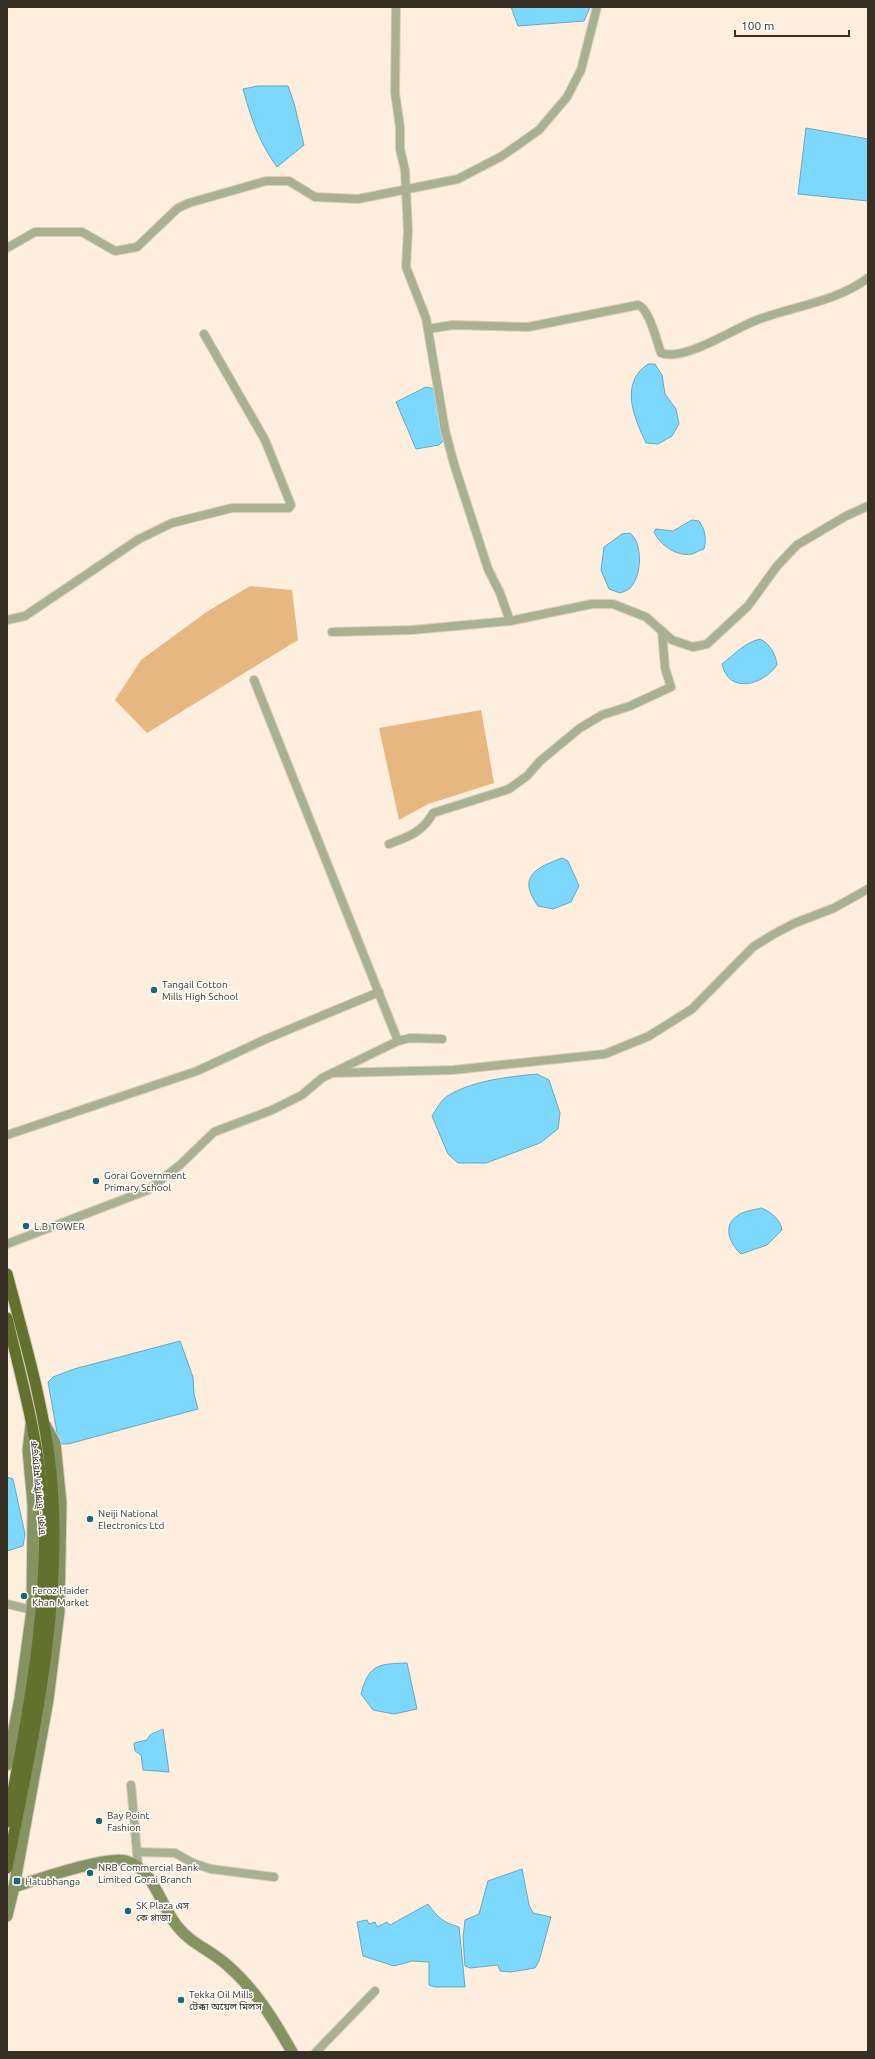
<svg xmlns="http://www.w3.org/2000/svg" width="875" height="2059" font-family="Ubuntu,'Noto Sans Bengali',sans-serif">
  <rect width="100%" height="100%" fill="#feeedd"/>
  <g fill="#e6b781">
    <path d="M250 586 292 590 298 640 147 733 115 700 141 660 208 611Z"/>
    <path d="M481 710 494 783 428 804 399 820 379 728Z"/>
  </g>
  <g fill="#7dd8fe" stroke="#69a6bd">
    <path d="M511 7H590L584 21 518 26Z"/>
    <path d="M258 86H288L294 103 304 145 277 167C258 140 252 121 243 89Z"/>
    <path d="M806 128 868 139V201L798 194Z"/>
    <path d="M648 364H655L662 375 665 394 676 409 679 424 672 436 658 444 646 443C634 417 619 384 648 364Z"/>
    <path d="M426 387 435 389 445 439 439 445 416 449 396 402Z"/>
    <path d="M692 520 699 521C705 530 707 538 704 549 700 550 695 553 692 554 677 557 660 545 654 532L656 529 673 531Z"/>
    <path d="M630 533C643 544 642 574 631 587 629 590 623 592 620 593L609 589 601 570 604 547 622 534Z"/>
    <path d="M760 639C769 643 776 654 777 665 763 685 729 695 722 664 735 654 744 643 760 639Z"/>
    <path d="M562 858 568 861 579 886 571 902 553 909 538 906C517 877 535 868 562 858Z"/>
    <path d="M537 1074 549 1080 560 1113 558 1129 540 1143 486 1163H458L448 1154 432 1116C436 1110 442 1098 449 1095 475 1080 508 1077 537 1074Z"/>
    <path d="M761 1208C770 1211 781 1220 782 1230L767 1245 741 1254C730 1244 722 1226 737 1216 743 1211 754 1210 761 1208Z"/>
    <path d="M180 1341 193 1377 194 1394 198 1409 68 1444H59L48 1382 53 1377 74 1369Z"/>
    <path d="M7 1477 13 1479 25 1534 23 1546 7 1551Z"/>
    <path d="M407 1663 417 1709 394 1714 373 1710 361 1694C369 1664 378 1664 407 1663Z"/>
    <path d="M163 1729 169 1772 143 1770 141 1755 135 1751 134 1743 147 1740 150 1735Z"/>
    <path d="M522 1869 529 1905 533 1913 551 1917 539 1961 535 1968 511 1972 500 1971 498 1965 470 1968 465 1966 463 1938 465 1920 479 1914 488 1881Z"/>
    <path d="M428 1904C437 1917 444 1923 459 1927L465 1987H435L429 1985V1962L412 1961 394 1966 363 1956 357 1922 367 1920 369 1924 375 1922 377 1927 387 1922 390 1925Z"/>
  </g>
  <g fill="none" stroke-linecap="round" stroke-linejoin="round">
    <defs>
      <g id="minor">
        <path d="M396 7 395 93 400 127V149L405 170 408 231 406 267 426 318 445 430 454 464 488 569 500 593 510 621"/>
        <path d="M7 248 35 232H82L115 251 137 247 178 208 189 203 266 181H289L315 197 358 199 458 179 502 156 539 130 567 97 581 70 597 7"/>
        <path d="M428 329 453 325 528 327 638 305C649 308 657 342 661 353 684 362 735 328 757 320 794 306 836 302 868 278"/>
        <path d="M7 620 25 616 139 539 172 523 232 508H289L291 505 265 440 204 334"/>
        <path d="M332 632 412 630 510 621 592 604H613L646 617 672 640 693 647 707 644 748 606 777 566 797 545 846 516 868 506"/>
        <path d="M254 680 398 1041"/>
        <path d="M389 844C408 837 423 832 433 813L509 789 527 776 540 761 580 728 602 715 630 706 671 687 665 668 662 631"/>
        <path d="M333 1073 453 1070 605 1054 649 1036 692 1009 753 947 774 934 795 923 834 908 868 889"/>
        <path d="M7 1135 197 1071 266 1039 379 992"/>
        <path d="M7 1244 148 1190 180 1165 214 1132 272 1110 302 1095 322 1078 398 1041 410 1038 442 1039"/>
        <path d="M7 1604 32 1610"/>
        <path d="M131 1785 138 1865"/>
        <path d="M138 1852 175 1853 193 1863 211 1869 274 1877"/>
        <path d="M316 2052 375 1991"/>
      </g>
      <g id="secondary">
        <path d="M7 1765 20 1698 32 1610 33 1505 28 1450 31 1425"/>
        <path d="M14 1887C36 1880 108 1855 126 1861 154 1869 160 1905 177 1926 191 1944 212 1951 227 1965 255 1989 274 2020 292 2052"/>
        <path d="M7 1916 14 1887 48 1700 59 1612 61 1503 55 1443 45 1425"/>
      </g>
      <g id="trunk">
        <path d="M7 1274C24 1339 44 1405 51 1472 64 1606 33 1737 7 1868"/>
        <path d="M7 1318C19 1369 33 1420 40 1472 54 1589 29 1708 7 1822"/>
      </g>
    </defs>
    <use href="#minor" stroke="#dbccbc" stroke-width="10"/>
    <use href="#secondary" stroke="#dbccbc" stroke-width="13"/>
    <use href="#trunk" stroke="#dbccbc" stroke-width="13"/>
    <use href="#minor" stroke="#a8b292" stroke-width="8"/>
    <use href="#secondary" stroke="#859363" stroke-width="11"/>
    <use href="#trunk" stroke="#62722e" stroke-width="11"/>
  </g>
  <g fill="#1f6675" stroke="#fefefe" stroke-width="1.5">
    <circle cx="154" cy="990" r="4"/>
    <circle cx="96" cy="1181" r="4"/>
    <circle cx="26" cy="1226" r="4"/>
    <circle cx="90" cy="1519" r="4"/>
    <circle cx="24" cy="1596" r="4"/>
    <circle cx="99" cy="1821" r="4"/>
    <circle cx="90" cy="1873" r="4"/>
    <rect x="13" y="1877" width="8" height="8" rx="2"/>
    <circle cx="128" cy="1911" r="4"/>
    <circle cx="181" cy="2000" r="4"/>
  </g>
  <g text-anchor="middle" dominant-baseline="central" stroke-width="3" stroke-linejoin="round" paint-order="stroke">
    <g font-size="10" fill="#393025" stroke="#fefefe" text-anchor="start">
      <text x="162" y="984">Tangail Cotton<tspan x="162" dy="12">Mills High School</tspan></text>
      <text x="104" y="1175">Gorai Government<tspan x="104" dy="12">Primary School</tspan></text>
      <text x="34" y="1226">L.B TOWER</text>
      <text x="98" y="1513">Neiji National<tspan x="98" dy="12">Electronics Ltd</tspan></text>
      <text x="32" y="1590">Feroz Haider<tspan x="32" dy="12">Khan Market</tspan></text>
      <text x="107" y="1815">Bay Point<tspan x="107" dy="12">Fashion</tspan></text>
      <text x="98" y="1867">NRB Commercial Bank<tspan x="98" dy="12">Limited Gorai Branch</tspan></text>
      <text x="25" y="1881">Hatubhanga</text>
      <text x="136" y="1905">SK Plaza এস<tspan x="136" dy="12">কে প্লাজা</tspan></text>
      <text x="189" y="1994">Tekka Oil Mills<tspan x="189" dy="12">টেক্কা অয়েল মিলস</tspan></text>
    </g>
    <g font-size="10" fill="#393025" stroke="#fefefe">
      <text transform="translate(38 1488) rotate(-95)">ঢাকা - টাঙ্গাইল মহাসড়ক</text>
    </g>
  </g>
  <rect width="875" height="2059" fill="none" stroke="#393025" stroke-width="16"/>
  <path d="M735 30v6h114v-6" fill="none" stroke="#393025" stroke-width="2"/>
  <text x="741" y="30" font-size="12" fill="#393025" stroke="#fefefe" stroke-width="3" paint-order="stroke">100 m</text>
</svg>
